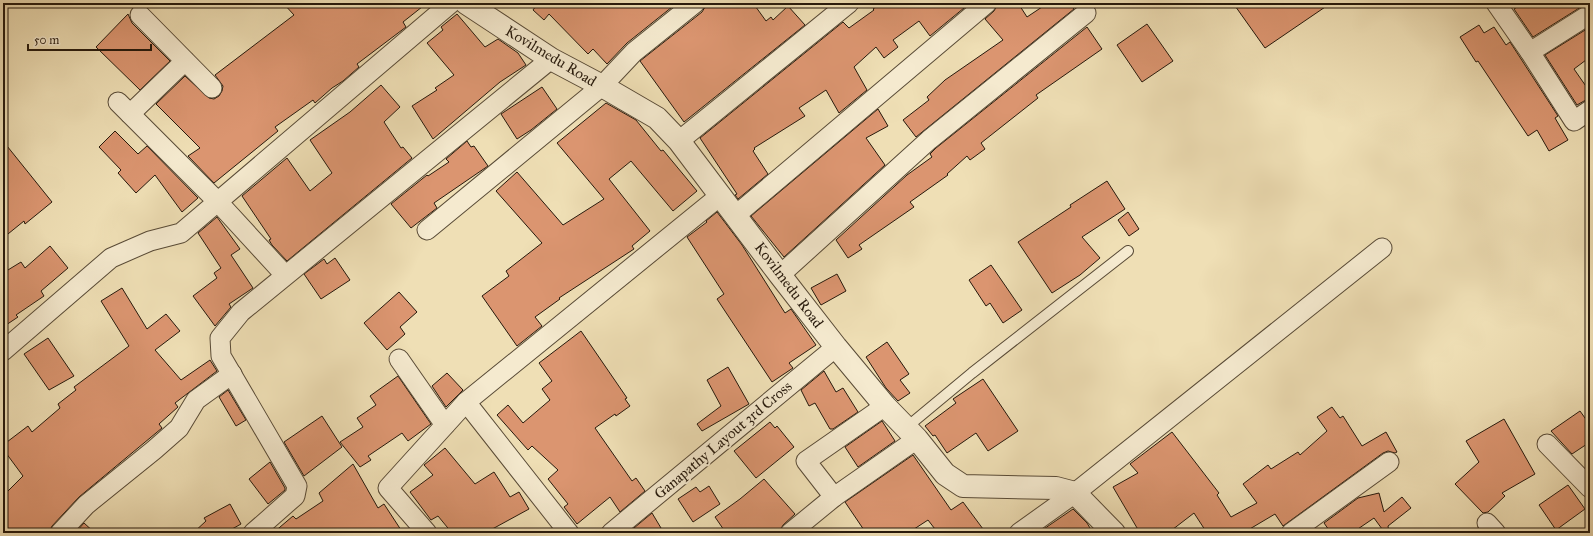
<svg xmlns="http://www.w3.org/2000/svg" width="1593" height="536" font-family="'IM FELL Great Primer',serif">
  <rect width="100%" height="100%" fill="#efdfb5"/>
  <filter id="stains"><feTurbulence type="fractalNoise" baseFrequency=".005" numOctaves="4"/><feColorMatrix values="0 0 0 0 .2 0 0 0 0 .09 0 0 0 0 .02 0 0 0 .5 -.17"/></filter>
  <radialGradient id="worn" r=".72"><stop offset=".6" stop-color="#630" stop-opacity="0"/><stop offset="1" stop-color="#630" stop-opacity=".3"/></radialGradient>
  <g fill="#db9570" stroke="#26190c">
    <path d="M283 3H427L403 22 406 27 357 64 359 67 343 81 332 88 315 103 313 100 275 127 278 131 214 183 188 156 200 148 156 104 185 76 209 98 214 99 219 96 222 91 223 86 215 75 294 15Z"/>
    <path d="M538 3H677L627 43 607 64 593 49 588 54 549 14 544 20 533 10Z"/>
    <path d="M706 3H753L766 21 771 17 773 20 788 6 805 25 684 122 640 61 702 12 705 7Z"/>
    <path d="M881 3H970L930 36 919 21 893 40 898 47 884 58 876 47 854 67 867 90 839 113 826 90 799 108 805 116 754 148 755 149 753 151 768 174 738 199 735 195 737 194 700 138 843 22 849 28 874 10 873 9Z"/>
    <path d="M998 3H1018L1027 17 1048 3H1070L1074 9 916 137 903 120 929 100 927 97 945 80 1003 40 985 19 994 11Z"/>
    <path d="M1233 3H1331L1265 48Z"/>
    <path d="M1524 3H1590L1584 5 1533 37 1514 9Z"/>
    <path d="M128 14 132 23 170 61 140 90 96 47Z"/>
    <path d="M457 14 485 47 498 39 518 53 526 65 500 82 433 139 412 106 437 90 435 88 454 75 427 43 443 30 441 27Z"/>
    <path d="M1147 24 1173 61 1142 82 1117 45Z"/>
    <path d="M1479 25 1484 33 1494 27 1506 45 1510 42 1558 116 1555 118 1568 140 1549 151 1537 130 1528 136 1478 61 1476 62 1460 37Z"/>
    <path d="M1087 27 1102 49 1036 95 1038 98 981 143 985 149 970 160 967 156 947 174 948 175 910 202 914 207 859 245 862 249 848 258 836 240 907 175 932 157 930 154 936 148Z"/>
    <path d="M1590 27V57L1574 69 1590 92V99L1584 101 1577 105 1545 55Z"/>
    <path d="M381 85 400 107 384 122 401 148 403 147 412 158 287 261 272 245 269 240 271 239 242 196 287 158 310 191 332 173 310 140 350 112Z"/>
    <path d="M542 87 557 109 531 130 517 139 501 114Z"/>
    <path d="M606 103 636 120 661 151 663 150 697 191 673 211 631 161 609 179 650 231 632 246 634 249 559 298 560 299 535 317 542 326 517 346 482 296 509 276 506 271 542 243 496 191 517 172 563 225 604 199 557 143Z"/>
    <path d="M878 109 888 126 866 138 885 165 784 257 751 216Z"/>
    <path d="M115 131 138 154 147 146 198 198 182 212 155 175 136 193 118 173 121 170 99 147Z"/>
    <path d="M3 141 52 202 25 224 24 221 3 238Z"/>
    <path d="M467 141 471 147 474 146 488 166 434 203 437 208 411 228 391 204 427 175 428 176 449 162 446 159Z"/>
    <path d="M1107 181 1125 209 1082 237 1100 258 1080 275 1052 293 1018 242 1071 207 1070 205Z"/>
    <path d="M717 212 742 245 785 313 791 309 816 345 789 363 793 368 772 382 717 299 724 294 687 237 707 222 706 221Z"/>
    <path d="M1128 212 1139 229 1129 236 1118 220Z"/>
    <path d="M217 217 240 249 231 255 253 288 229 304 231 307 215 326 193 296 217 278 214 273 221 268 198 233Z"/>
    <path d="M50 246 68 268 41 291 44 296 16 315 18 317 3 327V273L21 262 25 268Z"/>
    <path d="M335 258 350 280 321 299 304 274 324 259 327 264Z"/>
    <path d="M991 265 1022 310 1003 323 990 303 986 306 969 280Z"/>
    <path d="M837 274 846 291 821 305 811 288Z"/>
    <path d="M122 288 147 329 166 314 180 331 155 350 181 380 210 360 217 371 175 403 178 407 159 424 162 428 79 497 52 526 49 533H3V496L23 476 3 449V445L28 426 32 432 60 408 58 404 76 390 74 387 129 346 101 301Z"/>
    <path d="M399 292 417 312 400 327 405 334 387 350 364 323Z"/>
    <path d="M581 331 627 398 625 399 630 406 616 416 615 414 595 428 632 481 636 478 645 491 620 512 610 497 577 524 564 507 568 504 548 479 558 470 532 446 528 450 497 415 508 405 523 423 550 400 542 389 552 381 539 363Z"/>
    <path d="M48 338 74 376 49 390 24 354Z"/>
    <path d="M887 342 909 374 900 380 910 393 898 401 886 388 866 357Z"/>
    <path d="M728 367 749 404 702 431 697 424 721 406 707 380Z"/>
    <path d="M824 371 836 392 843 388 858 412 833 429H830L815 403 809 406 801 390Z"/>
    <path d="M447 373 463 390 446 407 432 386Z"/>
    <path d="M398 376 431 424 408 441 402 433 368 456 371 460 360 467 340 442 363 427 357 418 376 405 370 396Z"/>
    <path d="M983 379 1018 431 988 451 976 433 947 453 935 435 933 436 925 426 956 403 953 399Z"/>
    <path d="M228 390 246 420 236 426 219 397Z"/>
    <path d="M1332 407 1340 418 1343 416 1362 446 1386 432 1397 452 1395 453 1388 451 1383 453 1283 526 1275 514 1243 533H1207L1194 513 1168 533H1140L1113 487 1138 473 1130 464 1172 432 1219 493 1217 495 1231 517 1257 503 1243 484 1268 465 1271 469 1298 452 1300 455 1327 431 1317 417Z"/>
    <path d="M1580 411 1590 425V442L1572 454 1551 431Z"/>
    <path d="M322 416 342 447 304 476 284 442Z"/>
    <path d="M1504 419 1535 474 1502 493 1505 496 1488 512 1483 513 1455 484 1479 462 1466 441Z"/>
    <path d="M882 421 895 441 858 467 845 447Z"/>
    <path d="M770 422 775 428 777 426 794 447 756 478 734 451Z"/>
    <path d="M445 448 475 484 494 472 510 497 519 492 529 509 485 533H452L438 516 431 520 410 492 433 475 424 465Z"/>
    <path d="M913 455 951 510 963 502 986 533H938L928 520 908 533H866L845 502Z"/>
    <path d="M270 462 285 488V490L268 504 249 479Z"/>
    <path d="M353 464 378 508 384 504 403 533H273L293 516 296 519 323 501 319 493Z"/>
    <path d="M764 479 795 514 783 525 779 533H726L715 517 740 499Z"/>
    <path d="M1568 485 1585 509 1556 530 1539 505Z"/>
    <path d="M709 486 720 504 693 522 678 499 696 487 700 492Z"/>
    <path d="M1379 493 1384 512 1402 497 1411 508 1388 526 1389 533H1385L1374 518 1352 533H1331L1324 523 1358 498Z"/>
    <path d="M230 504 241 524 225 533H193L206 521 204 518Z"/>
    <path d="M1073 509 1087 523 1093 533H1038Z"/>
    <path d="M652 513 664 533H628Z"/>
    <path d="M84 523 95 533H75Z"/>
  </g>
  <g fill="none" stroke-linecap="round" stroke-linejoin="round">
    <defs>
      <path id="service" d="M907 427 972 373 1128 251"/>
      <g id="minor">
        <path d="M1496 3 1530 52 1574 121 1590 110"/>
        <path d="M140 15 212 88"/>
        <path d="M1530 52 1590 14"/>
        <path d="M118 102 218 202 285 275"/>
        <path d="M130 114 185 61"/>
        <path d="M679 141 849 3"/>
        <path d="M736 215 987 3"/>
        <path d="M427 230 602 86 634 52 695 3"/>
        <path d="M780 275 929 140 1086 13"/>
        <path d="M3 351 111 258 150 241 181 233 451 3"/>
        <path d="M399 359 445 425"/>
        <path d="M466 402 569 533"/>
        <path d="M1547 444 1590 488"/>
        <path d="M834 497 806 461 885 406"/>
        <path d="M1487 523 1496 533"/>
        <path d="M60 533 86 505 154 450 179 428 196 400 232 374"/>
        <path d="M253 533 295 496 297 486 221 356 220 338 241 312 551 59"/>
        <path d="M427 533 388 488 466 402 721 195"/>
        <path d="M611 533 836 347"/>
        <path d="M790 533 834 497 917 439"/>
        <path d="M1019 533 1075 493 1382 248"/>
        <path d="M1291 533 1389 462"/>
      </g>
      <path id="tertiary" d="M466 3 551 59 602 86 657 118 679 141 780 275 836 347 885 406 917 439 945 474 963 486 1056 488 1075 493 1114 533"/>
    </defs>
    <use href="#service" stroke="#584a36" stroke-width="12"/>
    <use href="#minor" stroke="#584a36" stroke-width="21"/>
    <use href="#tertiary" stroke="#584a36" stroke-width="24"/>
    <use href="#service" stroke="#f5eacf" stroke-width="10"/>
    <use href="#minor" stroke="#f5eacf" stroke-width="19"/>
    <use href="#tertiary" stroke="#f5eacf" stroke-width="22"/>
  </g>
  <g text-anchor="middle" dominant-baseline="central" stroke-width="4" stroke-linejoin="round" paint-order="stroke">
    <g font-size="15" fill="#26190c" stroke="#f5eacf">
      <text transform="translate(551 56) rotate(31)">Kovilmedu Road</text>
      <text transform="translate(789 285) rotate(53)">Kovilmedu Road</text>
      <text transform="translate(723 440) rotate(-40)">Ganapathy Layout 3rd Cross</text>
    </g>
  </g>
  <rect width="1593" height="536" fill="none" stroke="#efdfb5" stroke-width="16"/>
  <rect x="4" y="4" width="1585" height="528" fill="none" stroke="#26190c" stroke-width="2"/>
  <rect x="8" y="8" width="1577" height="520" fill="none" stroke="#26190c"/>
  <path d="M28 44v6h123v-6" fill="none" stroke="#26190c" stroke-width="2"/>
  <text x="34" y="44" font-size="12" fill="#26190c" stroke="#f5eacf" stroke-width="3" paint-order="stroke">50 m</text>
  <rect width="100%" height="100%" filter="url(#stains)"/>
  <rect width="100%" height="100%" fill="url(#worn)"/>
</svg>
